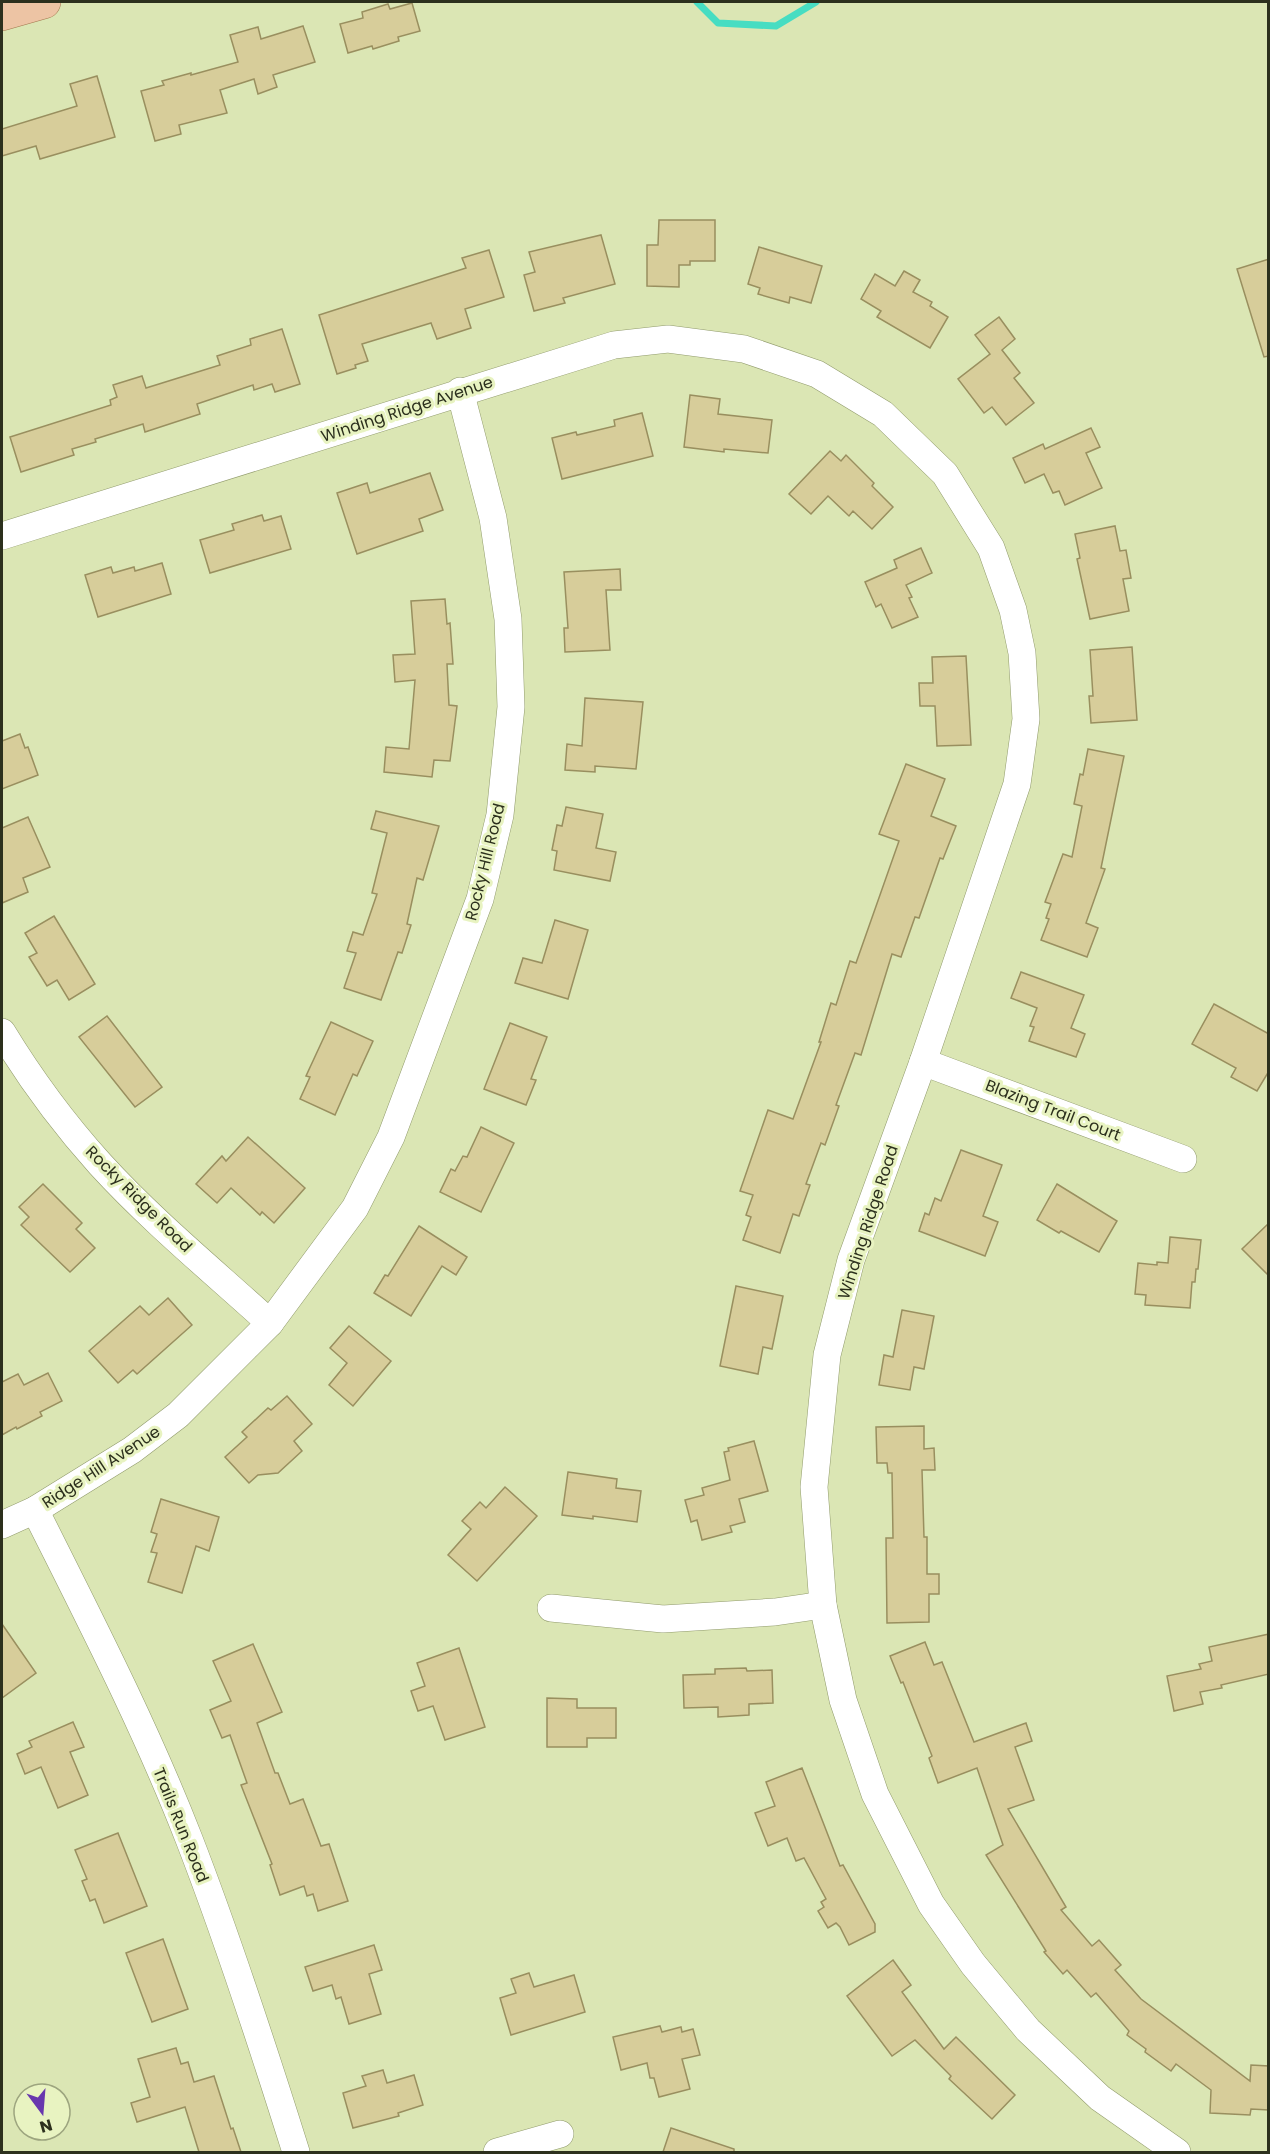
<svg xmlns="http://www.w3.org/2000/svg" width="1270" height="2154" font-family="Poppins,sans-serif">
  <rect width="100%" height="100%" fill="#dbe6b4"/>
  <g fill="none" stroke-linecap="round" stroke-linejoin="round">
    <path stroke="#47ddc2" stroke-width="7" d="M697 2 718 23 776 26 816 2"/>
  </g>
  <g fill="#d7cd9a" stroke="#998f5f" stroke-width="1.5">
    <path d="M412 3 420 31 398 37 399 41 373 49 372 46 348 53 340 24 363 18 362 12 388 4 390 9Z"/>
    <path d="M303 26 315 62 273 75 277 87 258 94 254 79 220 90 227 113 179 125 181 134 155 141 141 91 164 85 162 81 191 73V75L238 62 230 35 258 27 261 39Z"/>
    <path d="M97 76 115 137 40 159 36 146 2 156V129L77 106 70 84Z"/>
    <path d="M659 220H715V261H690V265H679V287L647 286V245H658Z"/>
    <path d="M601 235 615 284 563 298 565 303 534 311 524 275 535 272 529 252Z"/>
    <path d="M759 247 822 266 811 303 790 297 789 303 758 294 760 288 748 284Z"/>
    <path d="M489 250 504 297 465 309 471 328 437 339 431 323 362 344 368 361 355 365 356 368 337 374 319 315 466 268 462 258Z"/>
    <path d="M1269 259V356L1264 357 1237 269Z"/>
    <path d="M904 271 920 280 913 292 932 302 930 306 948 317 930 348 877 317 881 311 861 299 875 274 895 286Z"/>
    <path d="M999 317 1015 339 1002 350 1020 373 1014 378 1034 403 1006 425 992 407 984 413 958 379 990 354 975 335Z"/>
    <path d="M282 329 300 384 275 392 272 384 254 390 253 385 197 404 200 414 145 432 143 424 95 439 96 442 72 449 74 455 21 472 10 437 111 405 110 400 117 397 113 385 142 376 146 388 220 365 217 356 251 345 250 339Z"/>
    <path d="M690 395 720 399 718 414 772 420 768 453 724 449V452L684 447Z"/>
    <path d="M642 413 653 456 562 479 552 438 576 432 577 435 615 426 614 420Z"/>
    <path d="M1091 428 1100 447 1086 453 1102 488 1065 505 1059 491 1053 493 1044 474 1025 483 1013 458 1043 444 1045 449Z"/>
    <path d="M830 451 841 461 846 455 874 483 872 486 893 507 872 529 853 511 849 516 828 496 811 514 789 494Z"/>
    <path d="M430 473 443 510 419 519 423 531 357 554 337 493 367 483 370 493Z"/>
    <path d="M262 515 264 521 281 516 291 549 210 573 200 540 234 530 232 524Z"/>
    <path d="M1115 526 1120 551 1126 550 1131 578 1123 579 1129 611 1090 619 1077 559 1080 558 1075 534Z"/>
    <path d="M921 548 932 573 906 585 912 597 909 598 918 617 892 628 881 604 876 607 865 582 897 568 894 560Z"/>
    <path d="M162 563 171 594 98 617 85 575 111 567 113 573 134 567 135 571Z"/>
    <path d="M620 569 621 590H606L610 650 565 652 564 628H568L564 572Z"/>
    <path d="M445 599 447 624 450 623 453 664H447L449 705 457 706 450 761 434 760 432 777 384 772 386 747 409 749 415 680 395 682 393 655 415 654 411 601Z"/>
    <path d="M1132 647 1137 720 1091 723 1089 696H1093L1090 650Z"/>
    <path d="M966 656 971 745 937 746 935 706H920L919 683H933L932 657Z"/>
    <path d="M585 698 643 702 636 769 595 766V772L565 770 567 744 582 746Z"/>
    <path d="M20 734 25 748 28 747 38 775 2 789V741Z"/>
    <path d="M1088 749 1124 756 1101 868 1105 869 1086 923 1098 928 1087 957 1041 940 1049 919 1046 918 1051 904 1045 902 1063 854 1072 857 1082 806 1074 804 1080 774 1083 775Z"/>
    <path d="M906 764 945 779 931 816 956 826 943 859 940 858 919 918 915 917 901 957 892 954 861 1055 855 1053 836 1105 839 1106 825 1145 821 1143 806 1184 810 1185 799 1216 793 1214 780 1253 743 1240 751 1217 746 1215 753 1195 740 1191 768 1110 793 1119 821 1042H819L831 1003 836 1005 850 961 856 963 899 841 879 834Z"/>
    <path d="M566 807 603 814 596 848 616 852 610 881 554 870 557 851 552 850 557 825 562 826Z"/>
    <path d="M376 811 439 826 423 880 417 878 407 924 411 925 402 953 398 952 381 1000 344 988 356 953 347 951 353 932 363 935 377 894 372 893 387 833 371 829Z"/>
    <path d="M28 817 50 867 23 878 28 892 2 903V828Z"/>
    <path d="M54 916 95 984 69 1000 57 980 47 986 29 957 37 953 25 933Z"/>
    <path d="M555 920 588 930 568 999 515 983 523 958 542 963Z"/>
    <path d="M1021 972 1084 995 1071 1028 1085 1034 1076 1057 1029 1041 1034 1027 1030 1026 1037 1008 1011 998Z"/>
    <path d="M1214 1004 1269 1034V1071L1257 1091 1231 1077 1236 1068 1192 1044Z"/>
    <path d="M107 1016 162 1087 135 1107 79 1037Z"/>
    <path d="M331 1022 373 1041 357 1076 353 1074 335 1115 300 1099 310 1077 306 1076Z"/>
    <path d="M510 1023 547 1037 531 1079 536 1080 526 1105 484 1089Z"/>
    <path d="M481 1127 514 1143 481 1212 440 1192 451 1169 455 1171 463 1156 467 1157Z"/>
    <path d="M248 1137 305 1188 274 1223 262 1212 260 1215 231 1188 217 1203 196 1184 222 1156 226 1161Z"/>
    <path d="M961 1150 1002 1165 983 1216 998 1222 985 1256 919 1231 925 1213 929 1215 935 1198 941 1201Z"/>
    <path d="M43 1184 82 1223 76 1229 95 1248 70 1272 21 1225 29 1217 19 1207Z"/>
    <path d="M1057 1184 1117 1221 1099 1252 1061 1231 1059 1233 1037 1220Z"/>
    <path d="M1269 1223V1276L1242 1249Z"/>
    <path d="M419 1226 467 1257 456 1275 442 1266 411 1316 374 1293 385 1275 388 1276Z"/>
    <path d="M1170 1237 1201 1240 1198 1269H1196L1195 1282H1192L1190 1308 1145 1305 1146 1295 1135 1294 1138 1263 1157 1265V1262L1168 1263Z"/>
    <path d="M736 1286 783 1296 772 1349 763 1347 758 1374 720 1366Z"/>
    <path d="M168 1298 192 1325 137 1374 133 1370 118 1383 89 1351 140 1306 149 1315Z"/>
    <path d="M902 1310 934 1316 924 1369 914 1367 910 1390 879 1385 884 1355 893 1357Z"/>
    <path d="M349 1326 391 1361 353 1406 329 1385 347 1363 330 1348Z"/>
    <path d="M48 1373 62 1401 40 1412 42 1416 17 1429 16 1427 2 1435V1382L18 1374 24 1385Z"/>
    <path d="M287 1396 312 1424 294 1441 302 1451 278 1473 258 1475 249 1483 225 1457 247 1437 242 1432 268 1408 271 1410Z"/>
    <path d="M924 1426V1449L934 1448 935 1470H922L924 1537H927V1574H939V1594H929V1622L887 1623 886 1538H893L892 1473H888L887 1463H877L876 1427Z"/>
    <path d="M754 1441 768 1491 739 1499 745 1522 730 1526 732 1532 702 1540 697 1520 691 1522 685 1500 704 1495 702 1488 730 1480 724 1452 729 1451 728 1448Z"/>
    <path d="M568 1472 617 1479 616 1488 641 1491 637 1522 593 1516V1519L562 1515Z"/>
    <path d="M505 1487 537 1516 477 1581 448 1555 471 1529 462 1521 480 1502 486 1508Z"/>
    <path d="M161 1499 219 1517 209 1551 196 1546 182 1593 148 1582 157 1553 151 1552 157 1534 151 1532Z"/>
    <path d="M2 1624 36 1673 2 1698Z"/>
    <path d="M1269 1634V1674L1221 1685 1222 1688 1200 1692 1203 1704 1174 1711 1167 1676 1201 1669 1199 1664 1212 1661 1209 1647Z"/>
    <path d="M925 1642 934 1665 942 1662 974 1742 1026 1723 1032 1741 1015 1747 1034 1800 1008 1809 1066 1907 1061 1910 1092 1946 1099 1940 1121 1965 1115 1970 1141 1999 1250 2081 1251 2065 1269 2066V2110L1251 2109 1250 2115 1210 2113 1211 2090 1176 2064 1171 2071 1145 2052 1146 2049 1127 2035 1129 2031 1096 1993 1091 1997 1067 1970 1063 1974 1044 1952 1046 1951 986 1855 1003 1845 977 1768 938 1783 929 1758 932 1756 903 1682 901 1683 890 1656Z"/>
    <path d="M253 1644 282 1712 257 1723 275 1773H278L290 1804 303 1799 321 1846 329 1844 348 1901 318 1911 313 1894 307 1896 304 1886 280 1895 270 1865 272 1864 241 1785 247 1783 230 1735 222 1738 210 1710 231 1701 213 1661Z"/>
    <path d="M459 1648 485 1727 445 1740 433 1706 418 1711 411 1691 425 1686 417 1663Z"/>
    <path d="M746 1668 747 1671 772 1670 773 1703 749 1704V1715L718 1717V1707L684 1708 683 1675 715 1674V1669Z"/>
    <path d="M547 1698 577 1699V1708H616V1738H587V1747H547Z"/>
    <path d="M73 1722 84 1747 70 1752 88 1795 58 1808 41 1767 25 1774 17 1754 32 1747 29 1741Z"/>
    <path d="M802 1768 840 1866 843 1865 875 1924V1932L849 1945 840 1927 836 1923 828 1928 818 1911 824 1907 821 1902 826 1899 804 1858 796 1861 787 1838 768 1846 755 1813 775 1806 766 1782Z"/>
    <path d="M118 1833 147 1906 104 1923 95 1899 90 1901 82 1881 87 1879 75 1850Z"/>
    <path d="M163 1939 188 2009 152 2022 126 1953Z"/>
    <path d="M374 1945 382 1970 369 1974 381 2014 349 2024 341 1997 336 1999 332 1985 313 1991 305 1967Z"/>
    <path d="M893 1960 911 1985 902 1992 944 2049 956 2037 1015 2095 992 2119 949 2079 951 2076 915 2040 892 2056 847 1996Z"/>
    <path d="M529 1973 534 1987 574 1975 585 2012 511 2035 500 1998 516 1993 511 1979Z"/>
    <path d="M660 2026 662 2032 681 2027 682 2032 693 2029 700 2055 682 2059 690 2089 659 2097 654 2078H650L647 2063 621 2070 613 2037Z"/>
    <path d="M176 2048 181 2064 188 2062 194 2082 214 2076 231 2129 233 2128 241 2152H199L185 2107 137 2122 131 2103 150 2097 138 2059Z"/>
    <path d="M383 2070 387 2083 414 2075 423 2105 398 2113 399 2116 353 2128 343 2093 366 2086 362 2076Z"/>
    <path d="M671 2128 734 2149V2152H663Z"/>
  </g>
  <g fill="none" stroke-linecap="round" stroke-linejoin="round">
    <defs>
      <g id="minor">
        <path d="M2 536 614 345 668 339 744 349 817 374 883 414 945 474 991 548 1013 610 1022 653 1026 719 1017 784 923 1062 851 1260 827 1355 814 1487 823 1605 843 1700 875 1794 931 1904 973 1964 1028 2030 1100 2098 1177 2152"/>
        <path d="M2 1032C30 1078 63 1123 100 1164 152 1221 213 1271 270 1323"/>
        <path d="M923 1062 1183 1159"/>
        <path d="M35 1510C89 1618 145 1726 189 1839 229 1942 263 2047 296 2152"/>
        <path d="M2 1525 35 1510 132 1450 178 1415 270 1323 355 1208 391 1137 480 899 500 815 511 707 508 619 493 518 460 391"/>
        <path d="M551 1608 663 1619 775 1612 823 1605"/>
        <path d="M497 2152 560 2134"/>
      </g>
      <path id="primary" d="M2 14 44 2"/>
    </defs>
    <use href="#minor" stroke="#919b6c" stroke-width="28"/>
    <use href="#primary" stroke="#a2774e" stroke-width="34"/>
    <use href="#minor" stroke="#fff" stroke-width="27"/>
    <use href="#primary" stroke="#edc4a4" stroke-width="33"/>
  </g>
  <g text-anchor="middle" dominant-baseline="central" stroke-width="6" stroke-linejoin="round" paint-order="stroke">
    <g font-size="16" fill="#2c301d" stroke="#e8f3c1">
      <text transform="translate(407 409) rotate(-18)">Winding Ridge Avenue</text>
      <text transform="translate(485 862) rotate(-76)">Rocky Hill Road</text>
      <text transform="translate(1053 1110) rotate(21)">Blazing Trail Court</text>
      <text transform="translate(139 1199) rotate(45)">Rocky Ridge Road</text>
      <text transform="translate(868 1222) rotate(-72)">Winding Ridge Road</text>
      <text transform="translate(101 1467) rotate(-33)">Ridge Hill Avenue</text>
      <text transform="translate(181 1825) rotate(68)">Trails Run Road</text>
    </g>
  </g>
  <rect width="1270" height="2154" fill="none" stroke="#2c301d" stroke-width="6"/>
  <g transform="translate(42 2112) rotate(164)"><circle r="28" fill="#e8f3c1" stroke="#9da57f" stroke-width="1.5"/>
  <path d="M0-4.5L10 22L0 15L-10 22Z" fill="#6837ae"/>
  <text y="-9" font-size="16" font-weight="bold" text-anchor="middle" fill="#2c301d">N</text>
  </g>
</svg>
